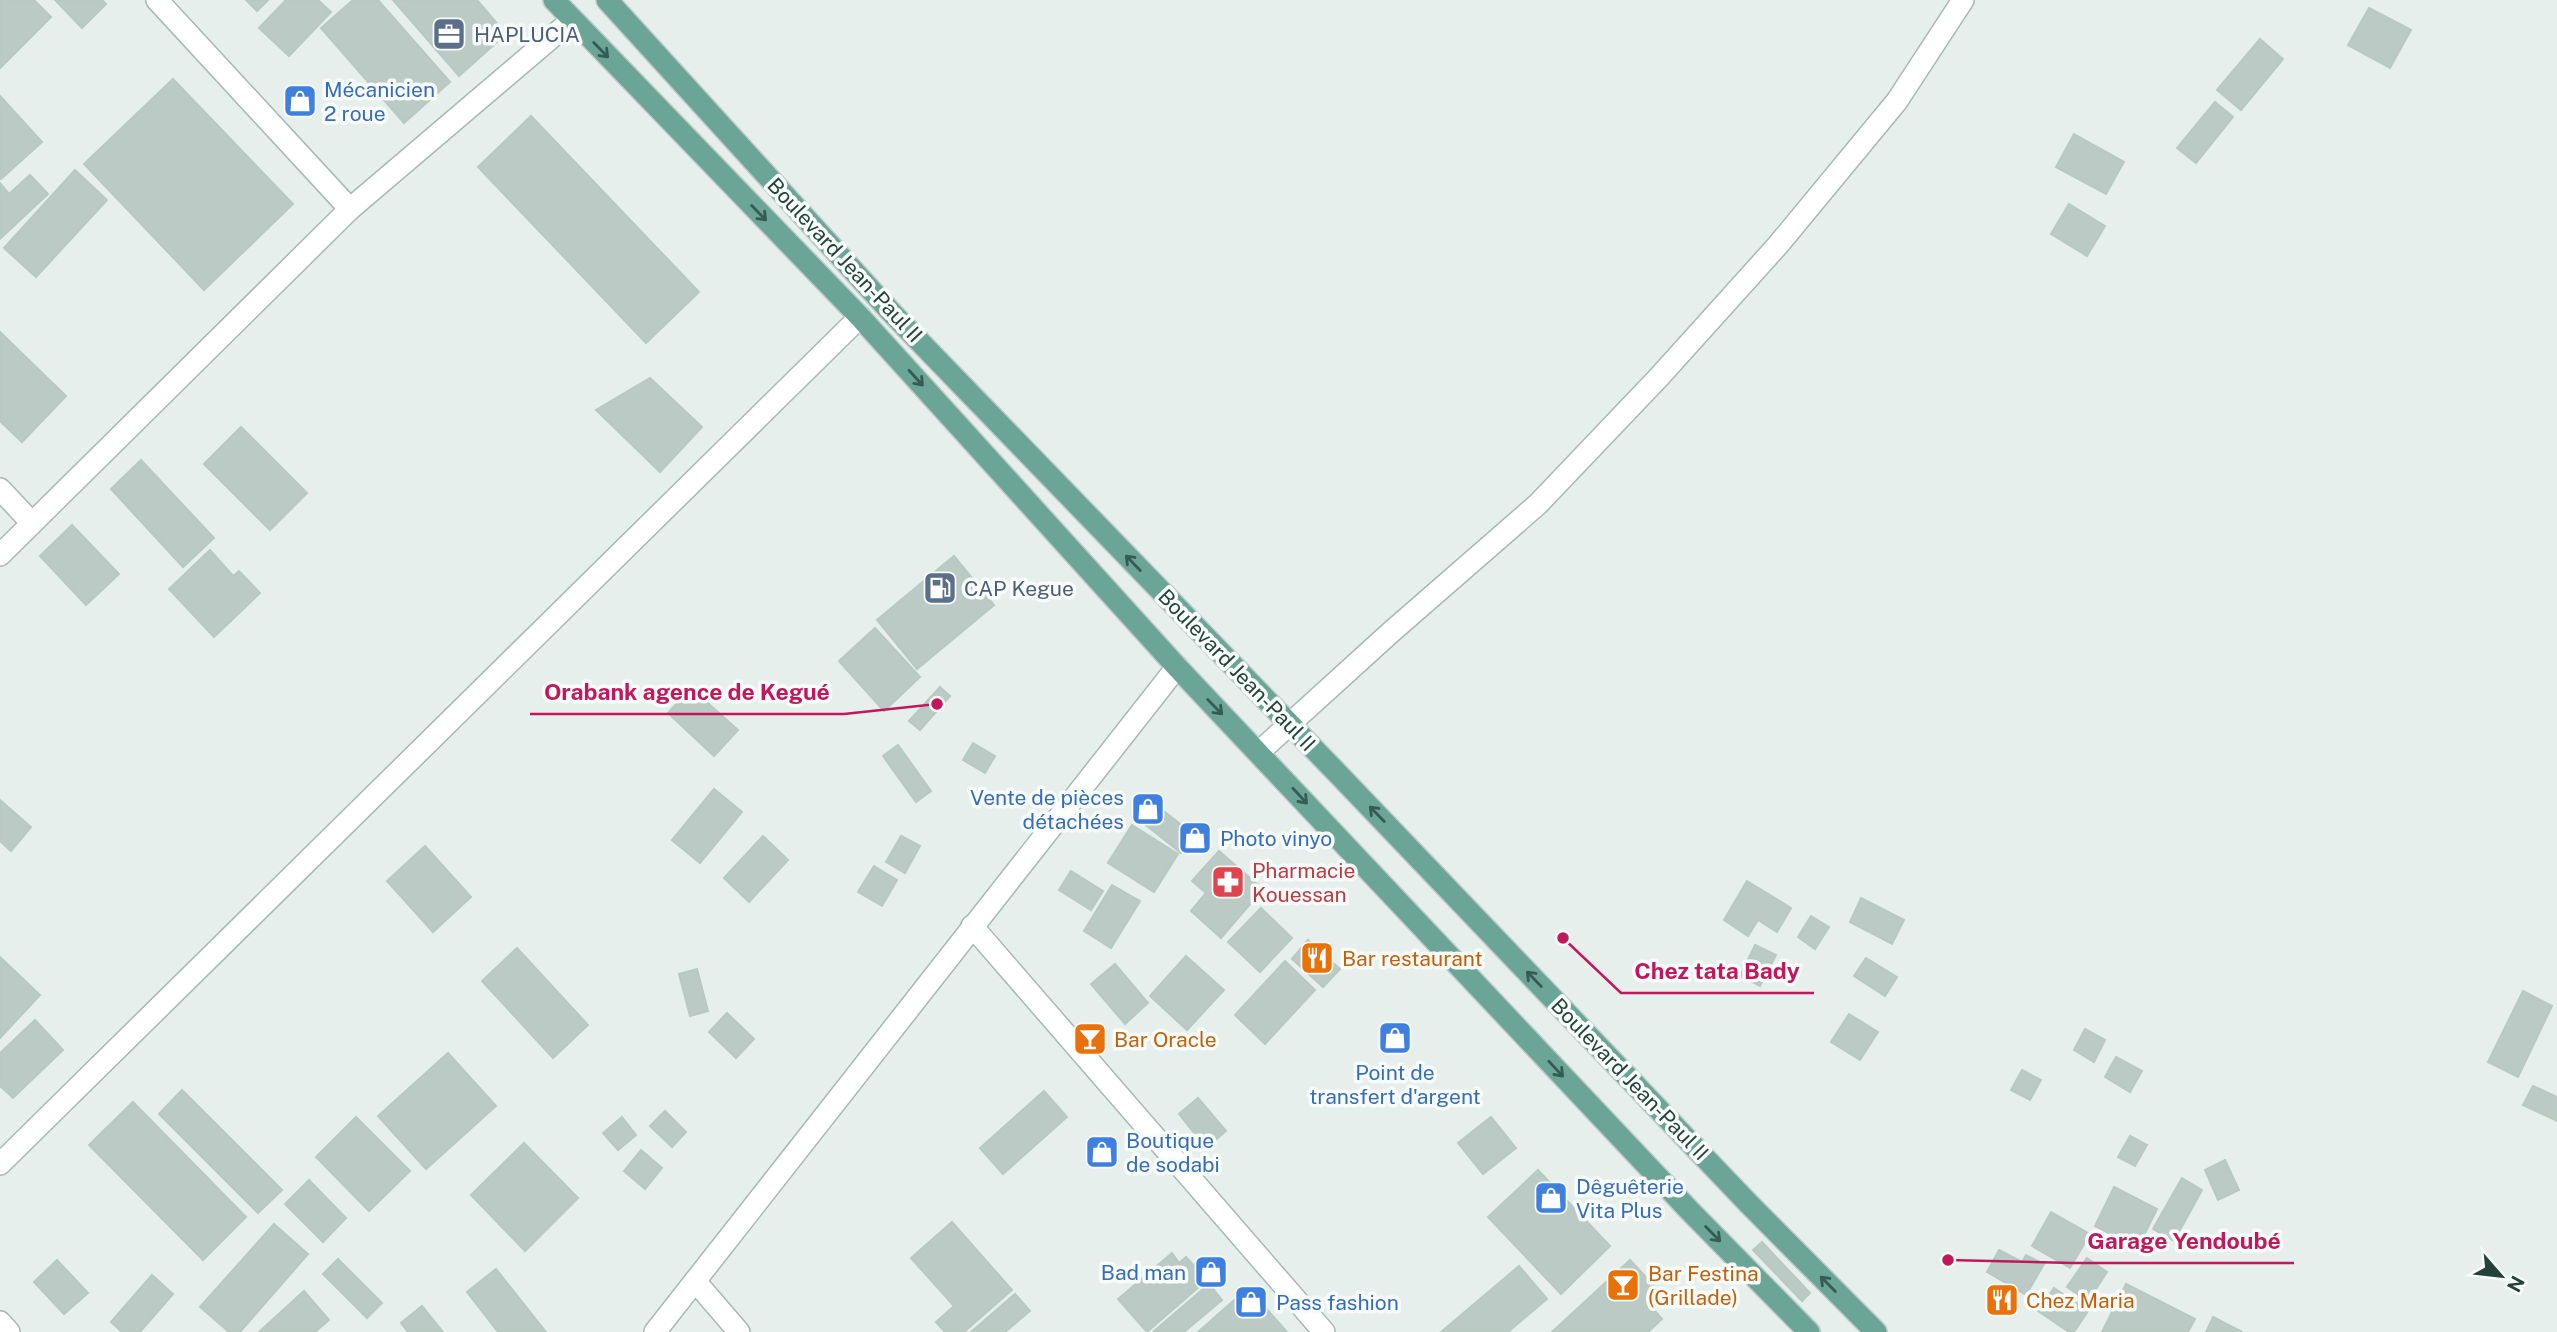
<svg xmlns="http://www.w3.org/2000/svg" width="2557" height="1332" font-family="'Public Sans',sans-serif">
  <rect width="100%" height="100%" fill="#e6efeb"/>
  <g fill="#bbcac4" stroke="#b8c9c2" stroke-width="2">
    <path d="M0 0H34L51 17 0 68Z"/>
    <path d="M55 0H102L106 4 82 28Z"/>
    <path d="M246 0H268L257 11Z"/>
    <path d="M286 0H318L331 12 289 56 259 28Z"/>
    <path d="M353 0H378L450 82 404 123 321 28Z"/>
    <path d="M393 0H477L506 34 459 76Z"/>
    <path d="M2369 8 2411 30 2390 68 2348 45Z"/>
    <path d="M2260 39 2283 59 2241 110 2217 90Z"/>
    <path d="M173 79 293 204 204 290 84 164Z"/>
    <path d="M0 96 42 142 1 179H0Z"/>
    <path d="M2215 102 2233 117 2196 163 2177 148Z"/>
    <path d="M531 116 699 292 646 343 478 167Z"/>
    <path d="M2074 134 2124 162 2106 194 2056 167Z"/>
    <path d="M75 170 107 200 36 277 4 248Z"/>
    <path d="M30 175 48 194 0 239V183L9 194Z"/>
    <path d="M2069 204 2105 226 2087 256 2051 234Z"/>
    <path d="M0 332 66 396 22 442 0 421Z"/>
    <path d="M650 378 702 427 660 472 596 410Z"/>
    <path d="M241 427 307 493 270 530 204 464Z"/>
    <path d="M141 460 214 538 183 567 111 489Z"/>
    <path d="M72 525 119 574 86 605 40 556Z"/>
    <path d="M210 550 233 576 239 571 260 593 214 637 169 589Z"/>
    <path d="M954 556 994 605 917 669 877 620Z"/>
    <path d="M875 628 920 677 884 711 839 661Z"/>
    <path d="M940 687 950 696 920 730 909 721Z"/>
    <path d="M691 688 738 730 714 756 668 713Z"/>
    <path d="M973 743 995 756 985 773 963 760Z"/>
    <path d="M898 745 931 791 916 802 883 756Z"/>
    <path d="M714 789 742 812 700 863 672 840Z"/>
    <path d="M0 800 31 827 11 851 0 841Z"/>
    <path d="M1150 800 1195 836 1181 853 1136 817Z"/>
    <path d="M1132 825 1178 854 1154 892 1108 863Z"/>
    <path d="M763 836 788 860 749 902 724 878Z"/>
    <path d="M901 836 920 846 905 873 886 862Z"/>
    <path d="M425 846 471 897 433 932 387 881Z"/>
    <path d="M1219 851 1263 889 1221 938 1191 911 1206 893 1192 881Z"/>
    <path d="M874 866 897 880 882 906 858 892Z"/>
    <path d="M1071 871 1103 891 1091 910 1059 890Z"/>
    <path d="M1747 881 1791 908 1777 932 1758 920 1748 936 1724 920Z"/>
    <path d="M1112 885 1140 901 1111 948 1084 931Z"/>
    <path d="M1861 898 1904 920 1892 944 1850 922Z"/>
    <path d="M1261 908 1292 938 1260 972 1228 942Z"/>
    <path d="M1811 916 1829 927 1815 949 1798 937Z"/>
    <path d="M1308 940 1340 969 1323 987 1292 959Z"/>
    <path d="M1755 945 1776 955 1760 986 1740 976Z"/>
    <path d="M517 948 588 1025 553 1058 482 981Z"/>
    <path d="M1186 956 1224 990 1187 1030 1150 996Z"/>
    <path d="M0 957 40 995 0 1038Z"/>
    <path d="M1866 958 1897 977 1885 996 1854 976Z"/>
    <path d="M1285 961 1315 990 1265 1044 1235 1015Z"/>
    <path d="M1115 964 1148 1003 1125 1024 1091 984Z"/>
    <path d="M697 969 708 1011 690 1016 679 974Z"/>
    <path d="M2523 991 2552 1006 2518 1077 2488 1062Z"/>
    <path d="M727 1013 754 1039 736 1058 709 1032Z"/>
    <path d="M1849 1014 1878 1032 1860 1060 1831 1042Z"/>
    <path d="M35 1020 63 1050 13 1098 0 1086V1053Z"/>
    <path d="M2085 1029 2105 1040 2094 1062 2074 1050Z"/>
    <path d="M448 1053 496 1106 426 1169 378 1116Z"/>
    <path d="M2116 1057 2142 1071 2130 1092 2105 1077Z"/>
    <path d="M2022 1070 2041 1080 2030 1100 2011 1090Z"/>
    <path d="M2533 1086 2557 1097V1121L2523 1105Z"/>
    <path d="M182 1090 282 1190 258 1213 159 1114Z"/>
    <path d="M1044 1091 1067 1117 1003 1174 980 1148Z"/>
    <path d="M1198 1098 1226 1131 1206 1148 1179 1114Z"/>
    <path d="M133 1102 246 1217 203 1260 89 1145Z"/>
    <path d="M665 1111 686 1132 672 1147 650 1126Z"/>
    <path d="M356 1117 410 1171 369 1211 316 1157Z"/>
    <path d="M622 1117 636 1135 618 1150 603 1133Z"/>
    <path d="M1491 1117 1516 1148 1483 1174 1458 1143Z"/>
    <path d="M2130 1136 2147 1145 2135 1166 2118 1157Z"/>
    <path d="M524 1143 578 1198 525 1251 471 1195Z"/>
    <path d="M641 1150 662 1168 645 1189 624 1171Z"/>
    <path d="M2225 1160 2239 1190 2218 1200 2205 1170Z"/>
    <path d="M1538 1170 1610 1246 1561 1294 1488 1217Z"/>
    <path d="M2182 1178 2202 1190 2174 1241 2153 1229Z"/>
    <path d="M309 1180 346 1218 323 1242 285 1204Z"/>
    <path d="M2114 1187 2157 1209 2138 1248 2095 1226Z"/>
    <path d="M2051 1212 2090 1234 2070 1268 2032 1246Z"/>
    <path d="M952 1222 1012 1290 964 1332H945L936 1322 954 1306 911 1258Z"/>
    <path d="M274 1224 308 1254 240 1332H229L200 1307Z"/>
    <path d="M1762 1242 1810 1293 1802 1301 1753 1250Z"/>
    <path d="M1999 1250 2022 1262 2026 1255 2044 1264 2026 1295 1987 1272Z"/>
    <path d="M1172 1253 1179 1263 1186 1257 1207 1280 1147 1332 1118 1299Z"/>
    <path d="M2087 1258 2107 1272 2088 1301 2067 1287Z"/>
    <path d="M338 1259 382 1303 367 1318 323 1274Z"/>
    <path d="M57 1260 88 1293 64 1314 34 1282Z"/>
    <path d="M1630 1260 1661 1293 1649 1304 1662 1319 1648 1332H1552Z"/>
    <path d="M1519 1266 1547 1299 1508 1332H1441Z"/>
    <path d="M496 1269 546 1332H498L467 1292Z"/>
    <path d="M152 1275 173 1294 140 1332H122L111 1322Z"/>
    <path d="M1209 1284 1222 1300 1184 1332H1153Z"/>
    <path d="M2126 1284 2195 1319 2188 1332H2102Z"/>
    <path d="M1248 1288 1287 1332H1198Z"/>
    <path d="M2054 1288 2088 1311 2074 1332H2069L2038 1311Z"/>
    <path d="M304 1291 329 1320 315 1332H259Z"/>
    <path d="M1015 1294 1030 1311 1005 1332H971Z"/>
    <path d="M422 1306 443 1332H408L401 1323Z"/>
    <path d="M2213 1317 2242 1332H2206Z"/>
  </g>
  <g fill="none" stroke-linecap="round" stroke-linejoin="round">
    <defs>
      <g id="minor">
        <path d="M157 0 350 209"/>
        <path d="M0 489 32 523"/>
        <path d="M0 555 350 209 572 20"/>
        <path d="M1259 752 1390 633 1538 504 1660 376 1778 245 1897 101 1963 0"/>
        <path d="M972 926 1324 1332"/>
        <path d="M0 1164 860 317"/>
        <path d="M695 1281 739 1332"/>
        <path d="M0 1322 9 1332"/>
        <path d="M655 1332 1177 667"/>
      </g>
      <g id="major">
        <path d="M554 0 860 317 1177 667 1689 1210 1809 1332"/>
        <path d="M607 0 891 312 1341 777 1749 1204 1876 1332"/>
      </g>
    </defs>
    <use href="#minor" stroke="#a8b8b2" stroke-width="24"/>
    <use href="#major" stroke="#c2cac8" stroke-width="24"/>
    <use href="#minor" stroke="#fff" stroke-width="21"/>
    <use href="#major" stroke="#6aa596" stroke-width="21"/>
  </g>
  <defs><path id="oneway-shaft" d="M-6 0H5M1.5-3L5.5 0L1.5 3" fill="none" stroke-width="1.6" stroke-linecap="round" stroke-linejoin="round" transform="scale(1.75)"/></defs>
  <g stroke="#365b51">
    <use href="#oneway-shaft" transform="translate(601 50) rotate(46)"/>
    <use href="#oneway-shaft" transform="translate(759 213) rotate(46)"/>
    <use href="#oneway-shaft" transform="translate(916 378) rotate(48)"/>
    <use href="#oneway-shaft" transform="translate(1133 563) rotate(-134)"/>
    <use href="#oneway-shaft" transform="translate(1215 707) rotate(46)"/>
    <use href="#oneway-shaft" transform="translate(1300 796) rotate(47)"/>
    <use href="#oneway-shaft" transform="translate(1377 814) rotate(-134)"/>
    <use href="#oneway-shaft" transform="translate(1534 979) rotate(-134)"/>
    <use href="#oneway-shaft" transform="translate(1556 1069) rotate(47)"/>
    <use href="#oneway-shaft" transform="translate(1713 1234) rotate(45)"/>
    <use href="#oneway-shaft" transform="translate(1828 1284) rotate(-135)"/>
  </g>
  <defs>
    <symbol id="office-square" viewBox="-11 -11 22 22"><rect x="-9" y="-9" width="18" height="18" rx="4" fill="#5c6f8a" stroke="#f7fbf9"/><path d="M-6-3h4V-5.5h4V-3h4V5H-6ZM-1-4.5V-3h2v-1.5ZM-6 0V1H6V0Z" fill="#fff"/></symbol>
    <symbol id="shop-square" viewBox="-11 -11 22 22"><rect x="-9" y="-9" width="18" height="18" rx="4" fill="#3f7fe0" stroke="#f7fbf9"/><path d="M-5-2.5h2.3a2.7 3.5 0 0 1 5.4 0H5L5.5 6h-11ZM-1.5-2.5h3a1.5 2.3 0 0 0-3 0Z" fill="#fff"/></symbol>
    <symbol id="fuel-square" viewBox="-11 -11 22 22"><rect x="-9" y="-9" width="18" height="18" rx="4" fill="#5c6f8a" stroke="#f7fbf9"/><path d="M-5.5-6h7V0h2V4h1.3V-2.5L3-4.5l.8-.8L6-3V5H2.5V1h-1V6h-7ZM-4.2-4.7v3.2H.2V-4.7Z" fill="#fff"/></symbol>
    <symbol id="pharmacy-square" viewBox="-11 -11 22 22"><rect x="-9" y="-9" width="18" height="18" rx="4" fill="#e0444e" stroke="#f7fbf9"/><path d="M-2-6h4v4h4v4h-4v4h-4v-4h-4v-4h4Z" fill="#fff"/></symbol>
    <symbol id="restaurant-square" viewBox="-11 -11 22 22"><rect x="-9" y="-9" width="18" height="18" rx="4" fill="#e8710a" stroke="#f7fbf9"/><path d="M-5-6h1v4h1v-4h1v4h1v-4h1v5L-1.5 .5V6h-2V.5L-5-1ZM5-6V6H3V1.5H1.5Q1.5-4 5-6Z" fill="#fff"/></symbol>
    <symbol id="bar-square" viewBox="-11 -11 22 22"><rect x="-9" y="-9" width="18" height="18" rx="4" fill="#e8710a" stroke="#f7fbf9"/><path d="M-6-5H6L.8 .8V4.5H3.5V6h-7V4.5H-.8V.8Z" fill="#fff"/></symbol>
  </defs>
  <g fill-rule="evenodd">
    <use href="#office-square" x="430" y="15" width="38" height="38"/>
    <use href="#shop-square" x="281" y="82" width="38" height="38"/>
    <use href="#fuel-square" x="921" y="569" width="38" height="38"/>
    <use href="#shop-square" x="1129" y="790" width="38" height="38"/>
    <use href="#shop-square" x="1176" y="819" width="38" height="38"/>
    <use href="#pharmacy-square" x="1209" y="863" width="38" height="38"/>
    <use href="#restaurant-square" x="1298" y="939" width="38" height="38"/>
    <use href="#shop-square" x="1376" y="1019" width="38" height="38"/>
    <use href="#bar-square" x="1071" y="1020" width="38" height="38"/>
    <use href="#shop-square" x="1083" y="1133" width="38" height="38"/>
    <use href="#shop-square" x="1532" y="1179" width="38" height="38"/>
    <use href="#shop-square" x="1192" y="1253" width="38" height="38"/>
    <use href="#bar-square" x="1604" y="1266" width="38" height="38"/>
    <use href="#restaurant-square" x="1983" y="1281" width="38" height="38"/>
    <use href="#shop-square" x="1232" y="1283" width="38" height="38"/>
  </g>
  <g text-anchor="middle" dominant-baseline="central" stroke-width="7" stroke-linejoin="round" paint-order="stroke">
    <g font-size="21" fill="#4e5e75" stroke="#f7fbf9" text-anchor="start">
      <text x="474" y="34">HAPLUCIA</text>
      <text x="964" y="588">CAP Kegue</text>
    </g>
    <g font-size="21" fill="#366cbe" stroke="#f7fbf9" text-anchor="start">
      <text x="324" y="89">Mécanicien<tspan x="324" dy="24">2 roue</tspan></text>
      <text x="1124" y="797" text-anchor="end">Vente de pièces<tspan x="1124" dy="24">détachées</tspan></text>
      <text x="1220" y="838">Photo vinyo</text>
      <text x="1395" y="1072" text-anchor="middle">Point de<tspan x="1395" dy="24">transfert d'argent</tspan></text>
      <text x="1126" y="1140">Boutique<tspan x="1126" dy="24">de sodabi</tspan></text>
      <text x="1576" y="1186">Dêguêterie<tspan x="1576" dy="24">Vita Plus</tspan></text>
      <text x="1186" y="1272" text-anchor="end">Bad man</text>
      <text x="1276" y="1302">Pass fashion</text>
    </g>
    <g font-size="21" fill="#24423a" stroke="#f7fbf9">
      <text transform="translate(845 260) rotate(47)">Boulevard Jean-Paul II</text>
      <text transform="translate(1237 670) rotate(46)">Boulevard Jean-Paul II</text>
      <text transform="translate(1630 1079) rotate(46)">Boulevard Jean-Paul II</text>
    </g>
    <g font-size="21" fill="#be3a42" stroke="#f7fbf9" text-anchor="start">
      <text x="1252" y="870">Pharmacie<tspan x="1252" dy="24">Kouessan</tspan></text>
    </g>
    <g font-size="21" fill="#c56008" stroke="#f7fbf9" text-anchor="start">
      <text x="1342" y="958">Bar restaurant</text>
      <text x="1114" y="1039">Bar Oracle</text>
      <text x="1648" y="1273">Bar Festina<tspan x="1648" dy="24">(Grillade)</tspan></text>
      <text x="2026" y="1300">Chez Maria</text>
    </g>
  </g>
  <path fill="none" stroke="#c2185b" stroke-width="2.5" d="M937 704L844 714H530M1563 938L1621 993H1814M1948 1260L2073 1263H2294"/>
  <g fill="#c2185b" stroke="#f7fbf9" stroke-width="2.5">
    <circle cx="937" cy="704" r="7"/>
    <circle cx="1563" cy="938" r="7"/>
    <circle cx="1948" cy="1260" r="7"/>
  </g>
  <g font-size="23" text-anchor="middle" font-weight="bold" fill="#c2185b" stroke="#f7fbf9" stroke-width="7" stroke-linejoin="round" paint-order="stroke">
    <text x="687" y="700">Orabank agence de Kegué</text>
    <text x="1717" y="979">Chez tata Bady</text>
    <text x="2184" y="1249">Garage Yendoubé</text>
  </g>
  <g transform="translate(2501 1276) rotate(118)" stroke="#f7fbf9" stroke-width="5" paint-order="stroke">
  <path d="M0-5L12 26L0 18L-12 26Z" fill="#24423a"/>
  <text y="-10" font-size="19" font-weight="bold" text-anchor="middle" fill="#24423a">N</text>
  </g>
</svg>
